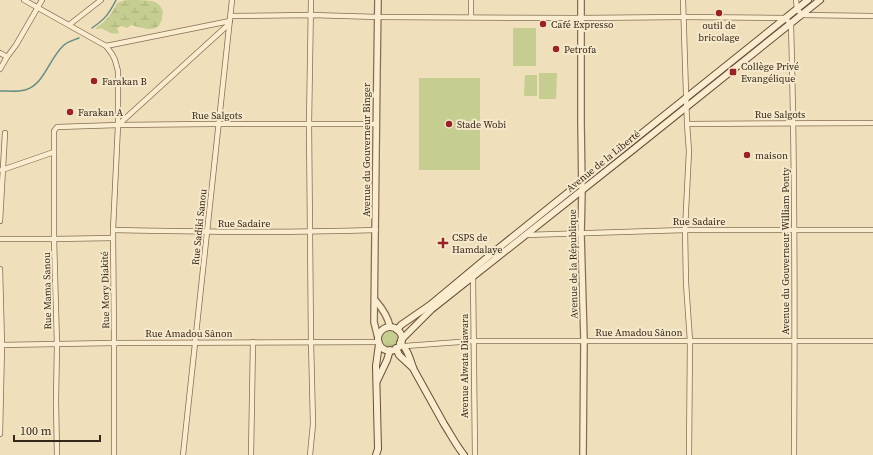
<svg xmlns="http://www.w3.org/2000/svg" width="873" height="455" font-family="'Source Serif 4',serif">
  <defs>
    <pattern id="grass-tufts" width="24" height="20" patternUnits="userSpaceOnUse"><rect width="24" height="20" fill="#c6cd90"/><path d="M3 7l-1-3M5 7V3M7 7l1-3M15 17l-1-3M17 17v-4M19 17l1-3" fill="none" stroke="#abb07c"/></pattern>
    <pattern id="wetland-marsh" width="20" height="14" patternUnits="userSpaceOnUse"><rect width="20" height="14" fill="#c6cd90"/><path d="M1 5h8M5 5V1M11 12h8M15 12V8" fill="none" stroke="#abb07c"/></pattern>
  </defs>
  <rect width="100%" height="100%" fill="#efdfbb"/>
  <circle fill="url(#grass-tufts)" cx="391" cy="339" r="9"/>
  <path fill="url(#wetland-marsh)" d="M126 0C133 0 149 0 155 2 159 4 162 8 163 12 162 16 162 22 159 25 153 33 140 27 131 25L127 28 122 26 117 28 119 33C106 36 108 26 96 29V28C106 21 112 14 117 3Z"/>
  <g fill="#c6cd90">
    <rect x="513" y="28" width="23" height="38"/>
    <path d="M539 73H557L556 99H539Z"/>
    <path d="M525 75H537V96H524Z"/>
    <rect x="419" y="78" width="61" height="92"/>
  </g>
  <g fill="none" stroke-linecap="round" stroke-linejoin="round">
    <g stroke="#678d83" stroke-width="1.5">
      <path d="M92 28C105 19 109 14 116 0"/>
      <path d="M0 91C8 91 17 92 25 90 44 85 49 59 63 46 66 42 74 40 79 38"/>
    </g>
    <defs>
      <g id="minor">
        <path d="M24 0 106 46 112 54 115 60 118 71V125L113 230 114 343V455"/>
        <path d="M471 0V17"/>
        <path d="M683 0 687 124 689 151 685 230 686 283 690 341 689 455"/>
        <path d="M796 0 797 9 802 15 873 16"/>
        <path d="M231 16 311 15 378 17 581 18 683 17 785 18 791 24C795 167 795 311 794 455"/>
        <path d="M69 25 101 0"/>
        <path d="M106 46 230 21"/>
        <path d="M0 53 7 57"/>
        <path d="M0 69 7 57 16 45 42 0"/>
        <path d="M687 124 873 123"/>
        <path d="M118 125 229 24"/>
        <path d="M2 170 54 152"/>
        <path d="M0 221 5 133"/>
        <path d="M113 230C201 232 288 233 376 230"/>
        <path d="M526 235 685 230H873"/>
        <path d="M0 239H54L113 238"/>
        <path d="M0 269 2 345 0 434"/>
        <path d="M473 277 475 455"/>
        <path d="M0 345 114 343 379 342"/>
        <path d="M405 346 473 341H873"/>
        <path d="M57 455 56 401 57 344 54 239V131L57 127 118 125 210 124H377"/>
        <path d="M183 455 232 0"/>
        <path d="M251 455 253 342"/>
        <path d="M310 455 313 424 311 341 309 124 311 0"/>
      </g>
      <g id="tertiary">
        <path d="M581 0V123L582 191 581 234 584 340 583 455"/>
        <path d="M375 300C382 308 388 317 390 327"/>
        <path d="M378 338 374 322 377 69 378 0"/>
      </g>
      <g id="secondary">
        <circle cx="390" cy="339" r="12"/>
        <path d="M397 330 401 325 430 305 495 251 808 0"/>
        <path d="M401 340 432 309 634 149 820 0"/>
        <path d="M400 343C409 350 410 361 414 370 424 388 434 406 444 424 451 435 456 445 464 455"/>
        <path d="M396 348 399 355 413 368"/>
        <path d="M377 381 387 360 390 350"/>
        <path d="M376 455 378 449 376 366 379 344"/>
      </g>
    </defs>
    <use href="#minor" stroke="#866e55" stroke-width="6"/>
    <use href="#tertiary" stroke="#866e55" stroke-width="8"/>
    <use href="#secondary" stroke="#685038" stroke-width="8"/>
    <use href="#minor" stroke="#faecce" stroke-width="4.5"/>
    <use href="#tertiary" stroke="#faecce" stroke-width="5.5"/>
    <use href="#secondary" stroke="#faecce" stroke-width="6"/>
  </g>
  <g fill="#972326" stroke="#f6e9cb" stroke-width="1.5">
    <circle cx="719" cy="13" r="4"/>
    <circle cx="543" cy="24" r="4"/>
    <circle cx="556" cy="49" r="4"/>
    <rect x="729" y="68" width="8" height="8" rx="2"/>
    <circle cx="94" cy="81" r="4"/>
    <circle cx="70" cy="112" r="4"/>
    <circle cx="449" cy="124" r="4"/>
    <circle cx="747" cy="155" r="4"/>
    <path d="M441 237h4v4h4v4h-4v4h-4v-4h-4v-4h4z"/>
  </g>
  <g text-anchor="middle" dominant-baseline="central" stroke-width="4" stroke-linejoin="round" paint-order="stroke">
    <g font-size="10" fill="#35271a" stroke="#f6e9cb" text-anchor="start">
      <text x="551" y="24">Café Expresso</text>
      <text x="719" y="25" text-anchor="middle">outil de<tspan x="719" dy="12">bricolage</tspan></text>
      <text x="564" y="49">Petrofa</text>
      <text x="741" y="66">Collège Privé<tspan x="741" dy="12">Evangélique</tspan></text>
      <text x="102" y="81">Farakan B</text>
      <text x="78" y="112">Farakan A</text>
      <text x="457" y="124">Stade Wobi</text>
      <text x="755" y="155">maison</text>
      <text x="452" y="237">CSPS de<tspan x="452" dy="12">Hamdalaye</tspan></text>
    </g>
    <g font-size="10" fill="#35271a" stroke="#f6e9cb">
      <text x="780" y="114">Rue Salgots</text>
      <text x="217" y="115">Rue Salgots</text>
      <text transform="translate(366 150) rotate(-90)">Avenue du Gouverneur Binger</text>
      <text transform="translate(603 161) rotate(-39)">Avenue de la Liberté</text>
      <text x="699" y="221">Rue Sadaire</text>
      <text x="244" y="223">Rue Sadaire</text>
      <text transform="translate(199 227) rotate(-84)">Rue Sadiki Sanou</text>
      <text transform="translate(785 251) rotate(-90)">Avenue du Gouverneur William Ponty</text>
      <text transform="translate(573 264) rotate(-91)">Avenue de la République</text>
      <text transform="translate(105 290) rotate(-91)">Rue Mory Diakité</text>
      <text transform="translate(47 291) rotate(-91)">Rue Mama Sanou</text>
      <text x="639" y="332">Rue Amadou Sânon</text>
      <text x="189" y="333">Rue Amadou Sânon</text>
      <text transform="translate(464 366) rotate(-90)">Avenue Alwata Diawara</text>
    </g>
  </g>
  <path d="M14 435v6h86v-6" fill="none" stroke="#35271a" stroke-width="2"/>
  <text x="20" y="435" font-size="12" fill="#35271a" stroke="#f6e9cb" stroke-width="3" paint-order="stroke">100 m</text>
</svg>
